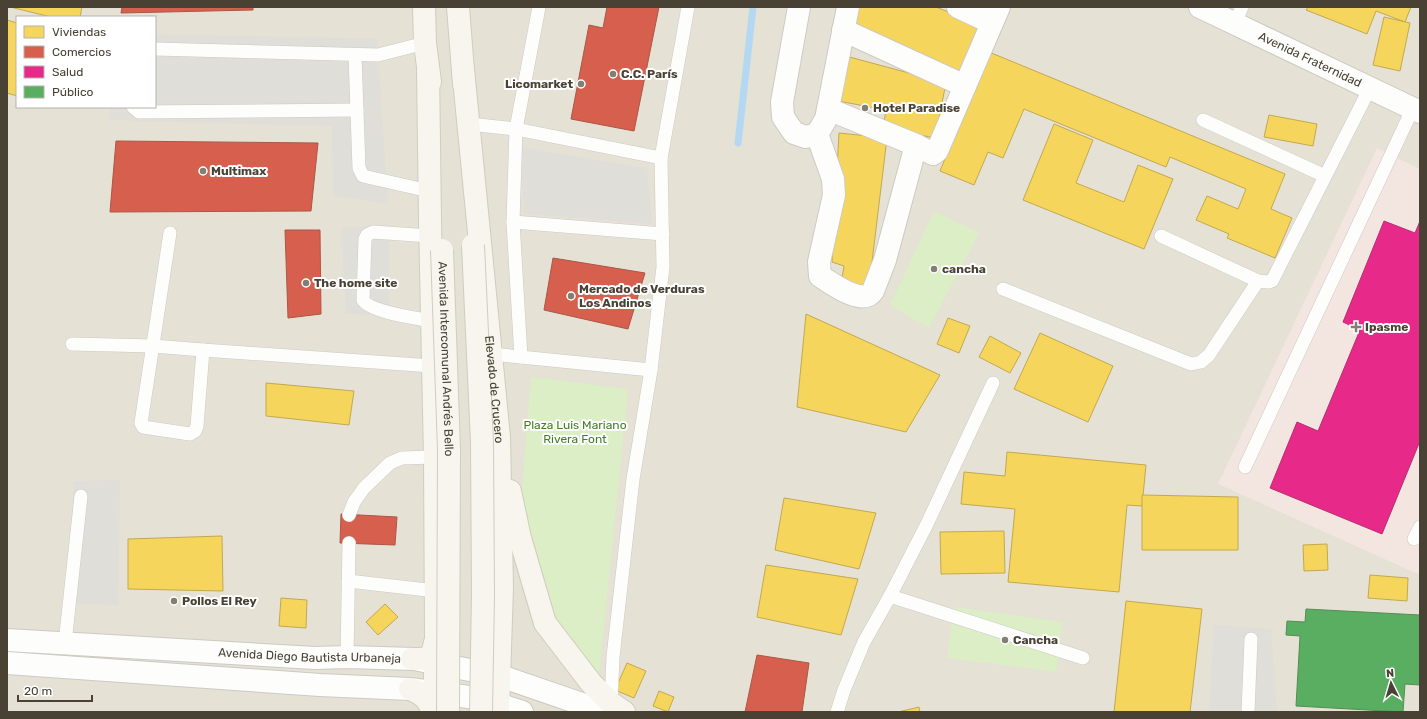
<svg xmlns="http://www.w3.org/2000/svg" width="1427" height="719" font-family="Rubik,sans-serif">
  <rect width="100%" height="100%" fill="#f0efe8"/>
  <path fill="#e5e1d5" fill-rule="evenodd" d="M7 7H1420V712H7ZM17 17H155V107H17Z"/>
  <path fill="#f3e5df" d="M1377 148 1420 169V575L1218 484Z"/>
  <g fill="#dceec6">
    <path d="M934 211 979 233 929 328 890 305Z"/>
    <path d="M531 377 628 389 599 675 553 621 521 503Z"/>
    <path d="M954 607 1063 622 1056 672 947 658Z"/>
  </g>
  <g fill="#e0ded8">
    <path d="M155 34 377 39 388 203 333 196 332 126 110 120V107H155Z"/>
    <path d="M521 147 647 168 652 224 524 214Z"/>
    <path d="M389 224V317L346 313 341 228Z"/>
    <path d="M120 480 118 605 67 603 74 481Z"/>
    <path d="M1214 625 1271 629 1277 712H1209Z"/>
  </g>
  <g fill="#f6d55c" stroke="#c2a950">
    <path d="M10 7H82L80 17H51Z"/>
    <path d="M855 7H936L983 26 963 73 848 26Z"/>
    <path d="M1308 7H1411L1405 22 1376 11 1367 34 1306 10Z"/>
    <path d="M1384 17 1410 23 1400 71 1373 65Z"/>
    <path d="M7 20 17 23V96L7 93Z"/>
    <path d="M989 52 1285 174 1271 209 1292 218 1275 258 1227 238 1229 234 1196 220 1207 196 1238 209 1246 189 1170 157 1166 167 1024 109 1003 158 988 152 974 185 940 171Z"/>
    <path d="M842 55 946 83 935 138 883 128 886 110 838 101Z"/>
    <path d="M1269 115 1317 124 1313 146 1264 137Z"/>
    <path d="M1054 124 1093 140 1076 183 1124 202 1138 165 1173 179 1144 249 1023 200Z"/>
    <path d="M839 133 887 138 869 287 841 284 844 266 832 262Z"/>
    <path d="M806 314 940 375 906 432 797 407Z"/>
    <path d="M948 318 970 326 959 353 937 344Z"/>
    <path d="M1040 333 1113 366 1088 422 1014 389Z"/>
    <path d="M990 336 1021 353 1010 373 979 357Z"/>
    <path d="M266 383 354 391 349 425 266 416Z"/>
    <path d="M1007 452 1146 465 1142 506 1127 505 1119 592 1008 582 1015 509 961 504 964 472 1005 476Z"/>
    <path d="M1142 495 1238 497V550H1142Z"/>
    <path d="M784 498 876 513 859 569 775 550Z"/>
    <path d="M1004 531 1005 573 941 574 940 532Z"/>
    <path d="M222 536 223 591 128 589V539Z"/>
    <path d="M1327 544 1328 570 1304 571 1303 545Z"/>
    <path d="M766 565 858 579 841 635 757 617Z"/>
    <path d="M1370 575 1408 578 1407 601 1368 598Z"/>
    <path d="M281 598 307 600 306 628 279 626Z"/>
    <path d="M1126 601 1202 609 1190 712H1114Z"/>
    <path d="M385 604 398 617 378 635 366 622Z"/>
    <path d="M627 663 646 671 634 698 615 690Z"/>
    <path d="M659 691 674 697 668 712 653 706Z"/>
    <path d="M919 707 920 712H898Z"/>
  </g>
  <g fill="#d6604d" stroke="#ab5746">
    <path d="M122 7H253V10L121 13Z"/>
    <path d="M607 7H659L634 131 571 119 589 25 603 28Z"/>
    <path d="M116 141 318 143 311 211 110 212Z"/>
    <path d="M285 230H320L321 314 288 318Z"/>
    <path d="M553 258 645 273 628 329 544 310Z"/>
    <path d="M341 514 397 517 395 545 340 543Z"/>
    <path d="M757 655 809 663 802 712H745Z"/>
  </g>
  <path fill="#e7298a" stroke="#b73070" d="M1384 221 1415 233 1420 221V441L1382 534 1270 488 1297 422 1318 431 1360 330 1343 322Z"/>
  <path fill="#5aae61" stroke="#558d54" d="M1306 609 1420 615V685L1405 684 1403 712 1296 706 1300 636 1286 635 1287 621 1305 622Z"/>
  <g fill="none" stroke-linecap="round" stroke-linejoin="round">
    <path stroke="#b4d8f2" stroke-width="7" d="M738 143 753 7"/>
    <defs>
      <g id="service">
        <path d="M1235 23 1242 7"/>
        <path d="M155 49 378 55 425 43"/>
        <path d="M355 55 359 168 363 176 429 191"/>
        <path d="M133 107 139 112 357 110"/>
        <path d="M1203 120 1325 176"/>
        <path d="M469 124 516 129 661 158"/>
        <path d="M513 222 663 234"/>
        <path d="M170 233 141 423 143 427 190 434 195 431 197 426 203 350"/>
        <path d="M430 236 373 232 367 235 365 239 363 300C370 312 416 318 432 321"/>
        <path d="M1161 236 1258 281 1268 282 1272 281 1370 88"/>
        <path d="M1003 289 1191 364 1201 362 1209 355 1258 281"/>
        <path d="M72 344 153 346 203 350 432 366"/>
        <path d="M491 354 651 370"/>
        <path d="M521 357 513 222 516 129 539 7"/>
        <path d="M1245 467 1413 108"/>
        <path d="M349 515 354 502 364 488 390 463 402 458 435 457"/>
        <path d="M1414 539 1420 527"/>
        <path d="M348 581 436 591"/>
        <path d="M890 596 1083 658"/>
        <path d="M65 643 81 496"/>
        <path d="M347 657 349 543"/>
        <path d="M611 703 613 657 633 479 651 370 663 267 661 158 688 7"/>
        <path d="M837 712 844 690 864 642 890 596 927 524 993 383"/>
        <path d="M1248 712 1251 639"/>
      </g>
      <g id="minor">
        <path d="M799 7 782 102 783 117 794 133 806 137 817 134 826 119 848 7"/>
        <path d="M958 7 992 23"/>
        <path id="s1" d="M1200 7 1420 112"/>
        <path d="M843 30 965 86"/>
        <path d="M828 109 916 145"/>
        <path d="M817 134 833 179 834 195 819 262 820 276C831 283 863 307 873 291L885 260 916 145 933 154 937 151 999 7"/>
        <path id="s2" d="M7 640 315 658 347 657 414 659 500 676 605 712"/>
        <path d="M7 663 320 685 410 689 469 697 498 704 522 712"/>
      </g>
      <g id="secondary">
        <path d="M424 7 425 43 430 82"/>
        <path d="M458 7 464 84"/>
        <path d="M428 68 430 221 435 457 436 638 434 712"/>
        <path id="s3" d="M463 69 499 437 502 587 498 712"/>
        <path d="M510 491 520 538 545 623 591 683 611 703 624 712"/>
        <path d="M412 659C433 659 431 658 436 639"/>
        <path d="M410 689C423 694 428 699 433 712"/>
      </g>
    </defs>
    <use href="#service" stroke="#cccac3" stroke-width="14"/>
    <use href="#minor" stroke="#cccac3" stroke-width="24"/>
    <use href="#secondary" stroke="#d0ccbe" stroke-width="24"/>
    <use href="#service" stroke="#fdfdfc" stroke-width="13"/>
    <use href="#minor" stroke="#fdfdfc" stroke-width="22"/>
    <use href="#secondary" stroke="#f7f5ee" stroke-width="22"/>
    <defs>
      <g id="secondary-bridge">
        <path d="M473 245 482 442 483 595 481 712"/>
        <path id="s4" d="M442 250 449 450 448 712"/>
      </g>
    </defs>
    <use href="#secondary-bridge" stroke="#d0ccbe" stroke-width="24" stroke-linecap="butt"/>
    <use href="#secondary-bridge" stroke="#f7f5ee" stroke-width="22"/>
  </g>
  <g fill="#837e73" stroke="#fff" stroke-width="1.5">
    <circle cx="613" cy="74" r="4"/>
    <circle cx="581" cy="84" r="4"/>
    <circle cx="865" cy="108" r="4"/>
    <circle cx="203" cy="171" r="4"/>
    <circle cx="934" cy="269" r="4"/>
    <circle cx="306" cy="283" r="4"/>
    <circle cx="571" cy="296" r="4"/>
    <path d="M1354 321h4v4h4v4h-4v4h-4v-4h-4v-4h4z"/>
    <circle cx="174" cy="601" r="4"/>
    <circle cx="1005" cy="640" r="4"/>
  </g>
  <g text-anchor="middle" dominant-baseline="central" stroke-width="4" stroke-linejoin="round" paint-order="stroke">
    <g font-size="12" fill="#484134" stroke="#fff">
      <text stroke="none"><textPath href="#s1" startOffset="122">Avenida Fraternidad</textPath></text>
      <text stroke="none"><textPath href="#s4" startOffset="109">Avenida Intercomunal Andrés Bello</textPath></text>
      <text stroke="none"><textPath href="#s3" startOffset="322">Elevado de Crucero</textPath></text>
      <text stroke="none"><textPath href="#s2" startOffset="303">Avenida Diego Bautista Urbaneja</textPath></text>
    </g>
    <g font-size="12" font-weight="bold" fill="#484134" stroke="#fff" text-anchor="start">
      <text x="621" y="74">C.C. París</text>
      <text x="573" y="84" text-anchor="end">Licomarket</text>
      <text x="873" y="108">Hotel Paradise</text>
      <text x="211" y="171">Multimax</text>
      <text x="942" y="269">cancha</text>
      <text x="314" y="283">The home site</text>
      <text x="579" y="289">Mercado de Verduras<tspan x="579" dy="14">Los Andinos</tspan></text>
      <text x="1365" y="327">Ipasme</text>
      <text x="182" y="601">Pollos El Rey</text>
      <text x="1013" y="640">Cancha</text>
    </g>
    <g font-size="12" fill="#427f21" stroke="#fff">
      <text x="575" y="425">Plaza Luis Mariano<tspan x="575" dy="14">Rivera Font</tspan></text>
    </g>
  </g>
  <rect width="1427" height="719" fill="none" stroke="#484134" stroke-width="16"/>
  <rect x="16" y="16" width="140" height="92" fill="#ffffff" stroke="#b6b3ae"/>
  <rect x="24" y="26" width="20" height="12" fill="#f6d55c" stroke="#b6b3ae"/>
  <text x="52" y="36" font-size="12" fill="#484134">Viviendas</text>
  <rect x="24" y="46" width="20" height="12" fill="#d6604d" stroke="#b6b3ae"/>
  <text x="52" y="56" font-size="12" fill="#484134">Comercios</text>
  <rect x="24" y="66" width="20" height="12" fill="#e7298a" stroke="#b6b3ae"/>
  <text x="52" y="76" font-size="12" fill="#484134">Salud</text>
  <rect x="24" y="86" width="20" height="12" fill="#5aae61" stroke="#b6b3ae"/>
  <text x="52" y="96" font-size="12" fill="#484134">Público</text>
  <g transform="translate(1391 683) rotate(355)" stroke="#ffffff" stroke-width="3" paint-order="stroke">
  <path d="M0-3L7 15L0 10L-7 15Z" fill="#484134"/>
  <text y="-6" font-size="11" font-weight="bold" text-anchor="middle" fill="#484134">N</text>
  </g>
  <path d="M18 695v6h74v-6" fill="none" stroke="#484134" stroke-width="2"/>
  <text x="24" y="695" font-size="12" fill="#484134" stroke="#ffffff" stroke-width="3" paint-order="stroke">20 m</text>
</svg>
